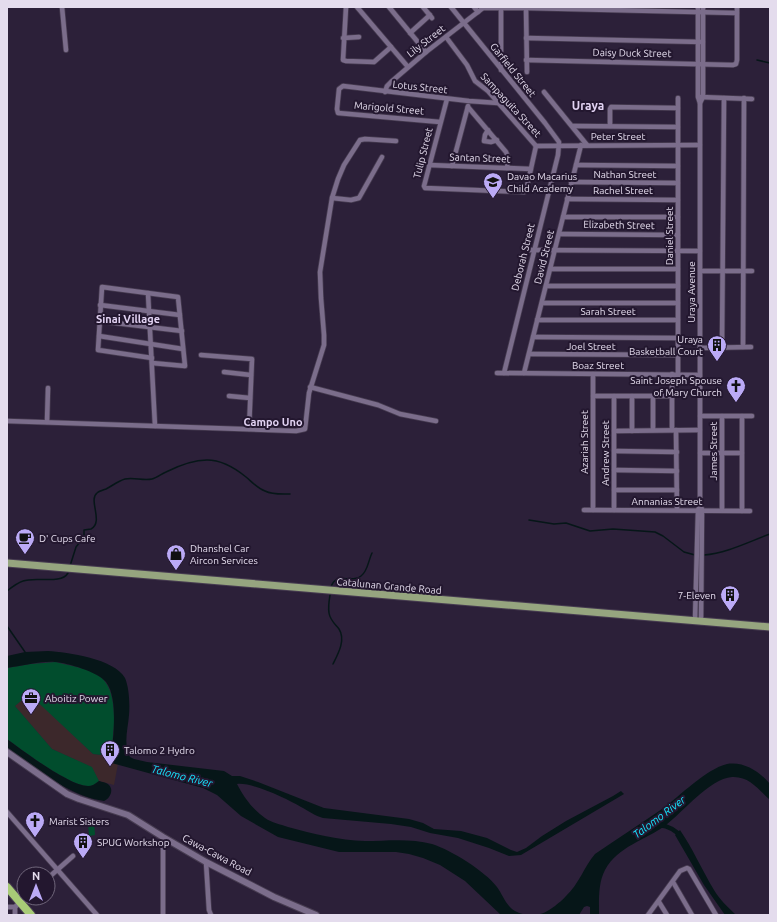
<svg xmlns="http://www.w3.org/2000/svg" width="777" height="922" font-family="Ubuntu,sans-serif">
  <rect width="100%" height="100%" fill="#2c2039"/>
  <path fill="#3c282b" d="M29 693 93 754 110 756 108 762 118 764 114 785 99 781 91 767 52 749 15 706Z"/>
  <g fill="#014d2d">
    <path d="M56 662C70 666 87 668 99 676 120 690 114 735 110 756L93 754 29 694 15 706 52 749 92 767 99 781C95 784 93 786 88 786 70 786 23 751 7 739V668L31 664Z"/>
    <path d="M94 821 95 835 89 836 88 822Z"/>
  </g>
  <g fill="#061618">
    <path d="M48 651C67 652 115 659 125 678 129 687 130 704 129 715 128 729 123 744 130 757L134 759 147 762 224 771 232 776H240L258 782 324 808 409 819 423 823 434 829 461 831 487 838 511 850 517 852 526 848 542 836 566 821 613 796 621 791 624 794 521 855 509 856 489 848 458 838 430 833 411 827 391 824 323 818C315 816 309 811 301 807 287 799 252 782 237 784 243 796 253 810 265 818 272 823 280 824 288 827 313 834 339 840 365 841 387 841 410 838 432 844 451 850 485 871 497 887 503 895 506 906 515 911 520 914 527 915 533 915 542 915 548 911 555 906 558 903 563 900 566 896 579 884 584 867 595 854 617 839 640 824 662 809 680 796 706 769 727 764 744 761 760 772 770 784V800C758 789 749 776 732 777 709 779 683 812 666 825 646 840 618 846 605 870 598 883 599 900 599 915H590V907L587 906 584 907 579 915H501L465 881 440 865 423 858 409 854 396 852H339L278 837 241 816 217 795 203 788 108 762C113 748 114 733 114 717 114 707 113 691 106 682 98 672 68 663 55 662 40 661 22 666 7 668V656L25 652Z"/>
    <path d="M7 739C23 751 70 786 88 786 92 786 95 784 99 781 102 782 106 782 109 785 114 790 110 799 104 801 69 796 35 768 7 748Z"/>
    <path d="M680 830C693 849 702 870 714 890 719 899 728 907 736 915H725L704 885 675 835Z"/>
  </g>
  <g fill="none" stroke-linecap="round" stroke-linejoin="round">
    <g stroke="#061618" stroke-width="1.5">
      <path d="M757 60 770 63"/>
      <path d="M529 520 554 524 566 523 590 531 613 529 655 532 663 536 684 552 695 555"/>
      <path d="M704 555C727 553 748 542 770 534"/>
      <path d="M70 566 76 547 84 537V530L91 529C104 522 88 500 97 493 99 491 103 490 106 489 112 486 118 481 125 479 134 477 143 481 152 479 157 478 161 474 166 472 178 466 193 460 207 460 221 460 235 468 246 477 252 482 257 488 265 491 273 495 282 494 290 494"/>
      <path d="M331 587C336 571 351 584 361 576 368 571 368 561 372 553"/>
      <path d="M7 591C12 587 17 583 23 581 35 576 61 585 68 573"/>
      <path d="M330 595C329 601 328 607 329 613 330 620 335 624 339 629 346 640 338 654 333 664"/>
      <path d="M7 626 25 652"/>
    </g>
    <path stroke="#061618" stroke-width="4.5" d="M659 825C667 826 676 830 681 837"/>
    <defs>
      <g id="street">
        <path d="M62 7 66 50"/>
        <path d="M346 7 343 60 346 61 374 62 391 47"/>
        <path d="M357 7 408 67"/>
        <path d="M389 7 426 52"/>
        <path d="M423 7 432 18"/>
        <path d="M451 7 545 123 559 142 558 155 504 373"/>
        <path d="M474 7 478 12"/>
        <path d="M526 7 527 72"/>
        <path d="M483 8H526L737 13"/>
        <path d="M410 33 430 15"/>
        <path d="M446 37 467 65 475 81 488 91 536 146"/>
        <path d="M343 38 359 37"/>
        <path d="M526 38 703 42"/>
        <path d="M526 60 733 65 736 64 737 60V7"/>
        <path d="M501 70V7"/>
        <path d="M385 92 387 86 391 82 426 52 483 8"/>
        <path d="M544 92 587 145"/>
        <path d="M700 97 752 99"/>
        <path d="M447 99 424 186 425 188 524 192 526 191 536 146"/>
        <path d="M700 103 703 97V7"/>
        <path d="M468 107 506 152 508 157 507 168"/>
        <path d="M440 122 338 113 337 109 339 89 343 86 469 101 498 103"/>
        <path d="M573 126 678 127"/>
        <path d="M610 126V109L611 107 678 108"/>
        <path d="M488 130 485 135 484 141 491 142 497 140"/>
        <path d="M536 146 700 145"/>
        <path d="M429 165 531 169"/>
        <path d="M576 165 678 166"/>
        <path d="M452 166 468 106"/>
        <path d="M571 182 678 183"/>
        <path d="M332 198 351 200 359 198 382 157"/>
        <path d="M567 199 678 200"/>
        <path d="M563 217H678"/>
        <path d="M559 234 678 235"/>
        <path d="M528 250 700 251"/>
        <path d="M550 269H678"/>
        <path d="M700 271H752"/>
        <path d="M546 286H678"/>
        <path d="M148 293 155 426"/>
        <path d="M542 303H678"/>
        <path d="M100 305 180 315"/>
        <path d="M537 320H678"/>
        <path d="M99 321 182 331"/>
        <path d="M99 336 183 349"/>
        <path d="M533 337 678 338"/>
        <path d="M743 347 744 98"/>
        <path d="M700 348 751 347"/>
        <path d="M722 348 724 98"/>
        <path d="M529 354 678 355"/>
        <path d="M201 355 252 359 249 429"/>
        <path d="M152 358 98 350 102 287 178 297 185 366 152 363"/>
        <path d="M224 372 251 375"/>
        <path d="M497 373 700 375"/>
        <path d="M524 373 581 145"/>
        <path d="M593 374V510"/>
        <path d="M672 374V430"/>
        <path d="M678 374V98"/>
        <path d="M310 387 378 405 400 414 436 421"/>
        <path d="M229 396 250 398"/>
        <path d="M593 396H672"/>
        <path d="M700 416H752"/>
        <path d="M742 416V511"/>
        <path d="M7 421 296 431 305 429 309 393 324 345V335L321 298 320 272 332 198 338 179 344 165 360 140 365 139 396 141"/>
        <path d="M47 422 48 388"/>
        <path d="M653 430V396"/>
        <path d="M676 430 677 510"/>
        <path d="M614 431 700 430"/>
        <path d="M632 431V396"/>
        <path d="M614 451 677 452"/>
        <path d="M700 453H742"/>
        <path d="M614 470 677 471"/>
        <path d="M614 490H677"/>
        <path d="M584 510 750 511"/>
        <path d="M614 510V396"/>
        <path d="M722 510V416"/>
        <path d="M695 621 698 510 700 506V103L698 97V7"/>
        <path d="M701 622 702 509"/>
        <path d="M7 812 97 915"/>
        <path d="M206 862 209 910 211 915"/>
        <path d="M48 878 73 856"/>
        <path d="M673 882 692 915"/>
        <path d="M659 902 667 915"/>
        <path d="M7 907H15"/>
        <path d="M15 907 25 898"/>
        <path d="M15 915V907"/>
        <path d="M163 915V837"/>
        <path d="M648 915 680 871 687 868 689 869 716 915"/>
      </g>
      <path id="secondary" d="M7 752 67 794 79 799 128 815 163 837 206 862 274 897 316 915"/>
      <path id="primary" d="M7 563 770 627"/>
      <path id="highway" d="M7 887 31 915"/>
    </defs>
    <use href="#street" stroke="#473c51" stroke-width="6"/>
    <use href="#secondary" stroke="#473c51" stroke-width="8"/>
    <use href="#primary" stroke="#473c51" stroke-width="9"/>
    <use href="#highway" stroke="#473c51" stroke-width="10"/>
    <use href="#street" stroke="#7b6d8b" stroke-width="4.5"/>
    <use href="#secondary" stroke="#7b6d8b" stroke-width="6"/>
    <use href="#primary" stroke="#96a57f" stroke-width="7"/>
    <use href="#highway" stroke="#a8cb77" stroke-width="8"/>
  </g>
  <defs>
    <symbol id="school-pin" viewBox="-11 -11 22 30"><path d="M0 17L-7.5 6A9.5 9.5 0 1 1 7.5 6Z" fill="#bbaaf6" stroke="#23172f"/><path d="M0-5L7-2L0 1L-7-2ZM-4 1L0 2.5L4 1V4Q0 6-4 4Z" fill="#111"/></symbol>
    <symbol id="building-pin" viewBox="-11 -11 22 30"><path d="M0 17L-7.5 6A9.5 9.5 0 1 1 7.5 6Z" fill="#bbaaf6" stroke="#23172f"/><path d="M-4-6H4V6H1V3H-1V6H-4ZM-2.5-4.3h1.7v1.8h-1.7ZM.8-4.3h1.7v1.8H.8ZM-2.5-1h1.7V.8h-1.7ZM.8-1h1.7V.8H.8Z" fill="#111"/></symbol>
    <symbol id="church-pin" viewBox="-11 -11 22 30"><path d="M0 17L-7.5 6A9.5 9.5 0 1 1 7.5 6Z" fill="#bbaaf6" stroke="#23172f"/><path d="M-1.2-6h2.4v3.5h3.3v2.4h-3.3V6h-2.4V-.1h-3.3v-2.4h3.3Z" fill="#111"/></symbol>
    <symbol id="cafe-pin" viewBox="-11 -11 22 30"><path d="M0 17L-7.5 6A9.5 9.5 0 1 1 7.5 6Z" fill="#bbaaf6" stroke="#23172f"/><path d="M-5.5-4.5H6V0H3Q3 3.5 0 3.5H-2.5Q-5.5 3.5-5.5 0ZM3-3.2v2h1.7v-2ZM-6 4.5H4V6H-6Z" fill="#111"/></symbol>
    <symbol id="shop-pin" viewBox="-11 -11 22 30"><path d="M0 17L-7.5 6A9.5 9.5 0 1 1 7.5 6Z" fill="#bbaaf6" stroke="#23172f"/><path d="M-5-2.5h2.3a2.7 3.5 0 0 1 5.4 0H5L5.5 6h-11ZM-1.5-2.5h3a1.5 2.3 0 0 0-3 0Z" fill="#111"/></symbol>
    <symbol id="office-pin" viewBox="-11 -11 22 30"><path d="M0 17L-7.5 6A9.5 9.5 0 1 1 7.5 6Z" fill="#bbaaf6" stroke="#23172f"/><path d="M-6-3h4V-5.5h4V-3h4V5H-6ZM-1-4.5V-3h2v-1.5ZM-6 0V1H6V0Z" fill="#111"/></symbol>
  </defs>
  <g fill-rule="evenodd">
    <use href="#school-pin" x="482" y="171" width="22" height="30"/>
    <use href="#building-pin" x="706" y="334" width="22" height="30"/>
    <use href="#church-pin" x="725" y="375" width="22" height="30"/>
    <use href="#cafe-pin" x="14" y="527" width="22" height="30"/>
    <use href="#shop-pin" x="165" y="543" width="22" height="30"/>
    <use href="#building-pin" x="719" y="584" width="22" height="30"/>
    <use href="#office-pin" x="20" y="687" width="22" height="30"/>
    <use href="#building-pin" x="99" y="739" width="22" height="30"/>
    <use href="#church-pin" x="24" y="810" width="22" height="30"/>
    <use href="#building-pin" x="72" y="831" width="22" height="30"/>
  </g>
  <g text-anchor="middle" dominant-baseline="central" stroke-width="4" stroke-linejoin="round" paint-order="stroke">
    <g font-size="10" fill="#e4dced" stroke="#23172f">
      <text transform="translate(426 41) rotate(-38)">Lily Street</text>
      <text transform="translate(632 53) rotate(1)">Daisy Duck Street</text>
      <text transform="translate(513 70) rotate(51)">Garfield Street</text>
      <text transform="translate(420 87) rotate(6)">Lotus Street</text>
      <text transform="translate(511 105) rotate(47)">Sampaguita Street</text>
      <text transform="translate(389 108) rotate(5)">Marigold Street</text>
      <text x="618" y="136">Peter Street</text>
      <text transform="translate(423 153) rotate(-76)">Tulip Street</text>
      <text transform="translate(480 158) rotate(2)">Santan Street</text>
      <text x="625" y="174">Nathan Street</text>
      <text x="623" y="190">Rachel Street</text>
      <text transform="translate(619 225) rotate(1)">Elizabeth Street</text>
      <text transform="translate(669 236) rotate(-90)">Daniel Street</text>
      <text transform="translate(523 257) rotate(-76)">Deborah Street</text>
      <text transform="translate(544 257) rotate(-76)">David Street</text>
      <text transform="translate(691 292) rotate(-90)">Uraya Avenue</text>
      <text x="608" y="311">Sarah Street</text>
      <text x="591" y="346">Joel Street</text>
      <text x="598" y="365">Boaz Street</text>
      <text transform="translate(584 442) rotate(-90)">Azariah Street</text>
      <text transform="translate(713 451) rotate(-90)">James Street</text>
      <text transform="translate(605 453) rotate(-90)">Andrew Street</text>
      <text x="667" y="501">Annanias Street</text>
      <text transform="translate(389 586) rotate(5)">Catalunan Grande Road</text>
      <text transform="translate(217 855) rotate(28)">Cawa-Cawa Road</text>
    </g>
    <g font-size="10" fill="#e4dced" stroke="#23172f" text-anchor="start">
      <text x="507" y="176">Davao Macarius<tspan x="507" dy="12">Child Academy</tspan></text>
      <text x="703" y="339" text-anchor="end">Uraya<tspan x="703" dy="12">Basketball Court</tspan></text>
      <text x="722" y="380" text-anchor="end">Saint Joseph Spouse<tspan x="722" dy="12">of Mary Church</tspan></text>
      <text x="39" y="538">D' Cups Cafe</text>
      <text x="190" y="548">Dhanshel Car<tspan x="190" dy="12">Aircon Services</tspan></text>
      <text x="716" y="595" text-anchor="end">7-Eleven</text>
      <text x="45" y="698">Aboitiz Power</text>
      <text x="124" y="750">Talomo 2 Hydro</text>
      <text x="49" y="821">Marist Sisters</text>
      <text x="97" y="842">SPUG Workshop</text>
    </g>
    <g font-size="11" font-weight="bold" fill="#e2d3f3" stroke="#23172f">
      <text x="128" y="319">Sinai Village</text>
      <text x="273" y="422">Campo Uno</text>
    </g>
    <g font-size="11" font-style="italic" fill="#16e5fe" stroke="#23172f">
      <text transform="translate(182 776) rotate(14)">Talomo River</text>
      <text transform="translate(659 817) rotate(-37)">Talomo River</text>
    </g>
    <g font-size="12" font-weight="bold" fill="#e2d3f3" stroke="#23172f">
      <text x="588" y="105">Uraya</text>
    </g>
  </g>
  <rect width="777" height="922" fill="none" stroke="#e4dced" stroke-width="16"/>
  <g transform="translate(36 886)"><circle r="19" fill="#23172f" stroke="#70667b"/>
  <path d="M0-3L7 15L0 10L-7 15Z" fill="#bbaaf6"/>
  <text y="-6" font-size="11" font-weight="bold" text-anchor="middle" fill="#e4dced">N</text>
  </g>
</svg>
